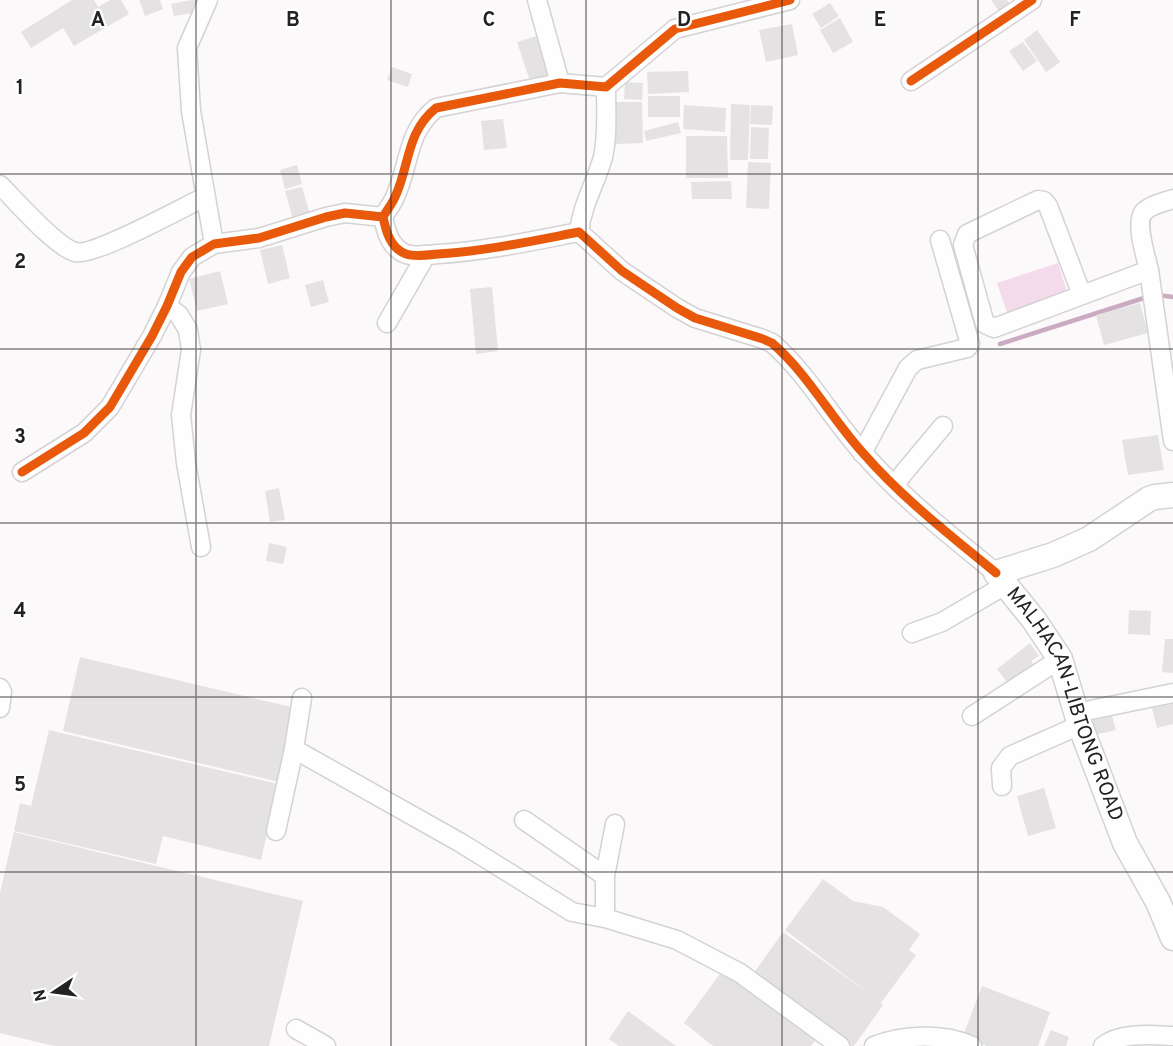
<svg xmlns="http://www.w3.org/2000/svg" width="1173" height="1046" font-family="Overpass,sans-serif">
  <rect width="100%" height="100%" fill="#fbf9fa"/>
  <path fill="#f3dbec" d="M1058 263 1068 295 1008 315 997 283Z"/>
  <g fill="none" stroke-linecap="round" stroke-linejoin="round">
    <g stroke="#cbabc1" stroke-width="4.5">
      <path d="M1158 295 1173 297"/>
      <path d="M1000 344 1144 298"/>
    </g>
  </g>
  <g fill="#e4e2e3">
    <path d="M72 0H94L98 7 110 0H121L129 14 74 46 63 28 31 48 21 32Z"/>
    <path d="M139 0H160L163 9 145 16Z"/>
    <path d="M192 0H201L200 12 174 16 171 4Z"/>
    <path d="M991 0H1007L1012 7 1001 14Z"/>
    <path d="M830 3 839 16 821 28 812 14Z"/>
    <path d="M840 18 853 42 833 53 820 30Z"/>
    <path d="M792 24 798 55 766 62 759 30Z"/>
    <path d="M1037 30 1060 62 1046 72 1024 40Z"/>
    <path d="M537 36 550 77 531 84 517 42Z"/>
    <path d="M1023 42 1037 61 1023 71 1009 51Z"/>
    <path d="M392 67 412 74 408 87 387 80Z"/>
    <path d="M688 71 689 92 648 94 647 72Z"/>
    <path d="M625 82 643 83 642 100 624 99Z"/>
    <rect x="648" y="96" width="32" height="21"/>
    <path d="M615 102H642L643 143 616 144Z"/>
    <path d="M731 104 750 105 748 160H730Z"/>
    <path d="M684 105 726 108 725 132 683 129Z"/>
    <path d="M751 105 773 106 772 125 750 124Z"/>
    <path d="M503 119 507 148 484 150 481 121Z"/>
    <path d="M678 122 681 133 646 141 644 131Z"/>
    <path d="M751 127 769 128 768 159H750Z"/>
    <path d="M686 136H727L728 178H686Z"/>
    <path d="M748 162 771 163 769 209 746 208Z"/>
    <path d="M297 165 302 184 285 189 280 170Z"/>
    <path d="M731 181 732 199H692L691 182Z"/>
    <path d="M302 187 310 214 293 219 285 191Z"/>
    <path d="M282 245 290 278 268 284 260 250Z"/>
    <path d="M220 271 228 304 197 311 189 279Z"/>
    <path d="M323 280 329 302 311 307 305 285Z"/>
    <path d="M492 287 498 351 476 354 470 289Z"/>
    <path d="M1140 303 1148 333 1104 345 1096 315Z"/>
    <path d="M1158 435 1164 470 1128 475 1122 440Z"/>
    <path d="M279 488 285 520 270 522 265 491Z"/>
    <path d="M269 543 287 547 283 564 266 561Z"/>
    <path d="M1129 610 1151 611 1150 635 1128 634Z"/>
    <path d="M1165 639H1173V673L1162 672Z"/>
    <path d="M1030 643 1039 656 1031 661 1035 666 1010 686 997 669Z"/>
    <path d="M80 657 295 708 279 782 63 731Z"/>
    <path d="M1173 703V724L1157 728 1152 708Z"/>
    <path d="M1112 716 1116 730 1090 736 1086 722Z"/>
    <path d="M49 730 278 784 261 860 163 836 156 864 14 831 20 803 31 806Z"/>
    <path d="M1044 788 1056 828 1028 836 1017 796Z"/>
    <path d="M14 832 303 901 269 1046H54L0 1033V893Z"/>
    <path d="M823 879 853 901 883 907 920 934 909 950 916 955 881 1003 883 1005 854 1046H847L751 977 783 932 871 995 785 930Z"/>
    <path d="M724 968 818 1037 811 1046H713L684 1023Z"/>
    <path d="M982 986 1050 1012 1038 1046H987L963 1036Z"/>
    <path d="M628 1011 676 1046H619L609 1039Z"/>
    <path d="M1051 1030 1069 1037 1066 1046H1044Z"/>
  </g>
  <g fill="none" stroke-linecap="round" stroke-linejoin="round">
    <defs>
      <g id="minor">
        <path d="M208 0 187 48 191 111 214 244"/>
        <path d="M537 0 560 83"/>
        <path d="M911 81 1032 0"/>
        <path d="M0 185C16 201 56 247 75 252 94 257 183 207 205 197"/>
        <path d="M579 232C532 241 486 251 438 254 429 255 415 257 406 254 390 248 386 231 383 217 387 210 392 204 395 197 410 165 406 132 436 108L560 83 606 87 675 29 790 0"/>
        <path d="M579 232 622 271 677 308 695 318 763 339 772 343C808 374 831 418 863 453 902 498 950 535 996 573"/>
        <path d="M579 232C582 204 596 183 603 157 608 134 606 110 606 87"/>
        <path d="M1149 270 1173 441"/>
        <path d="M1082 295 1048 206 1044 201 1038 200 967 234 963 245 985 324 994 328 1149 270C1146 257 1133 218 1146 210 1153 204 1165 202 1173 199"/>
        <path d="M167 306 179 315 188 330 191 350 181 415 186 463 201 547"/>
        <path d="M387 323 426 255"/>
        <path d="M862 453 908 368 917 360 967 348 970 344 940 240"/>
        <path d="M22 472 84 433 110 407 152 336 167 306 181 272 192 257 214 244 259 238 326 217 345 213 383 217"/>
        <path d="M895 486 902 475 943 426"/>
        <path d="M912 633 942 622 1007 584"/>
        <path d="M0 688 2 692 0 708"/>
        <path d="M1076 713 1173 693"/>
        <path d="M972 716 1060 659"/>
        <path d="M294 749 461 843 572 912 605 918 677 940 740 973 840 1046"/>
        <path d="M1002 786 1001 768 1010 756 1080 725"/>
        <path d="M524 820 605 876"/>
        <path d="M276 831 294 749 302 698"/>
        <path d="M605 918V876L615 824"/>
        <path d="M296 1029 326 1046"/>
        <path d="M874 1046C902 1034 944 1033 972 1046"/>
        <path d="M1103 1046C1120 1032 1152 1035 1173 1036"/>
      </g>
      <g id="major">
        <path id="s1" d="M1173 495 1155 497 1149 499 1089 539 1053 555 996 573 1034 620 1060 659 1080 725 1125 843 1158 902 1173 938"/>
      </g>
    </defs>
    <use href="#minor" stroke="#d4d2d3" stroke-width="21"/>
    <use href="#major" stroke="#d4d2d3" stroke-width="27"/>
    <use href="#minor" stroke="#fefefe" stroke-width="18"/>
    <use href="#major" stroke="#fefefe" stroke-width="24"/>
    <defs>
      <g id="cycleway">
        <path d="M790 0 675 29 606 87 560 83 436 108C406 132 410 165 395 197 392 204 387 210 383 217 386 231 390 248 406 254 415 257 429 255 438 254 486 251 532 241 579 232L622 271 677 308 695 318 763 339 772 343C808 374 831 418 863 453 902 498 950 535 996 573"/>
        <path d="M911 81 1032 0"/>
        <path d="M22 472 84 433 110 407 152 336 167 306 181 272 192 257 214 244 259 238 326 217 345 213 383 217"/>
      </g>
    </defs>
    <use href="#cycleway" stroke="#fff" stroke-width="13"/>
    <use href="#cycleway" stroke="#e8590c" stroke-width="9"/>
  </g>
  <path fill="none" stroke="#232122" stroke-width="1.5" stroke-opacity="0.55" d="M196 0V1046M391 0V1046M586 0V1046M782 0V1046M978 0V1046M0 174H1173M0 349H1173M0 523H1173M0 697H1173M0 872H1173"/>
  <g text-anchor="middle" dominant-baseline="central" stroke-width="4.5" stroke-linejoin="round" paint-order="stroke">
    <g font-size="20" fill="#232122" stroke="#fff">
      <text stroke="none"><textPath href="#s1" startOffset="346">MALHACAN-LIBTONG ROAD</textPath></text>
    </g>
  </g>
  <g font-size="20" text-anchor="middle" font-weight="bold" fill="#232122" stroke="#fff" stroke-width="4.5" stroke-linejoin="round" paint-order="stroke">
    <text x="98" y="26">A</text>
    <text x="293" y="26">B</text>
    <text x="489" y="26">C</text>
    <text x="684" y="26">D</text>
    <text x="880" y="26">E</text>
    <text x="1075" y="26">F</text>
    <text x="20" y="94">1</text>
    <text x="20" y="268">2</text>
    <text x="20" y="443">3</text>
    <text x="20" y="617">4</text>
    <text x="20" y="791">5</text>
  </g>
  <g transform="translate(54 992) rotate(257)" stroke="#ffffff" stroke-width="4.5" paint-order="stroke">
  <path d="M0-4.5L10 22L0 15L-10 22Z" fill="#232122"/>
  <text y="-9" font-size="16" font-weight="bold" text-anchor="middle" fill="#232122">N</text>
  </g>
</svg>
